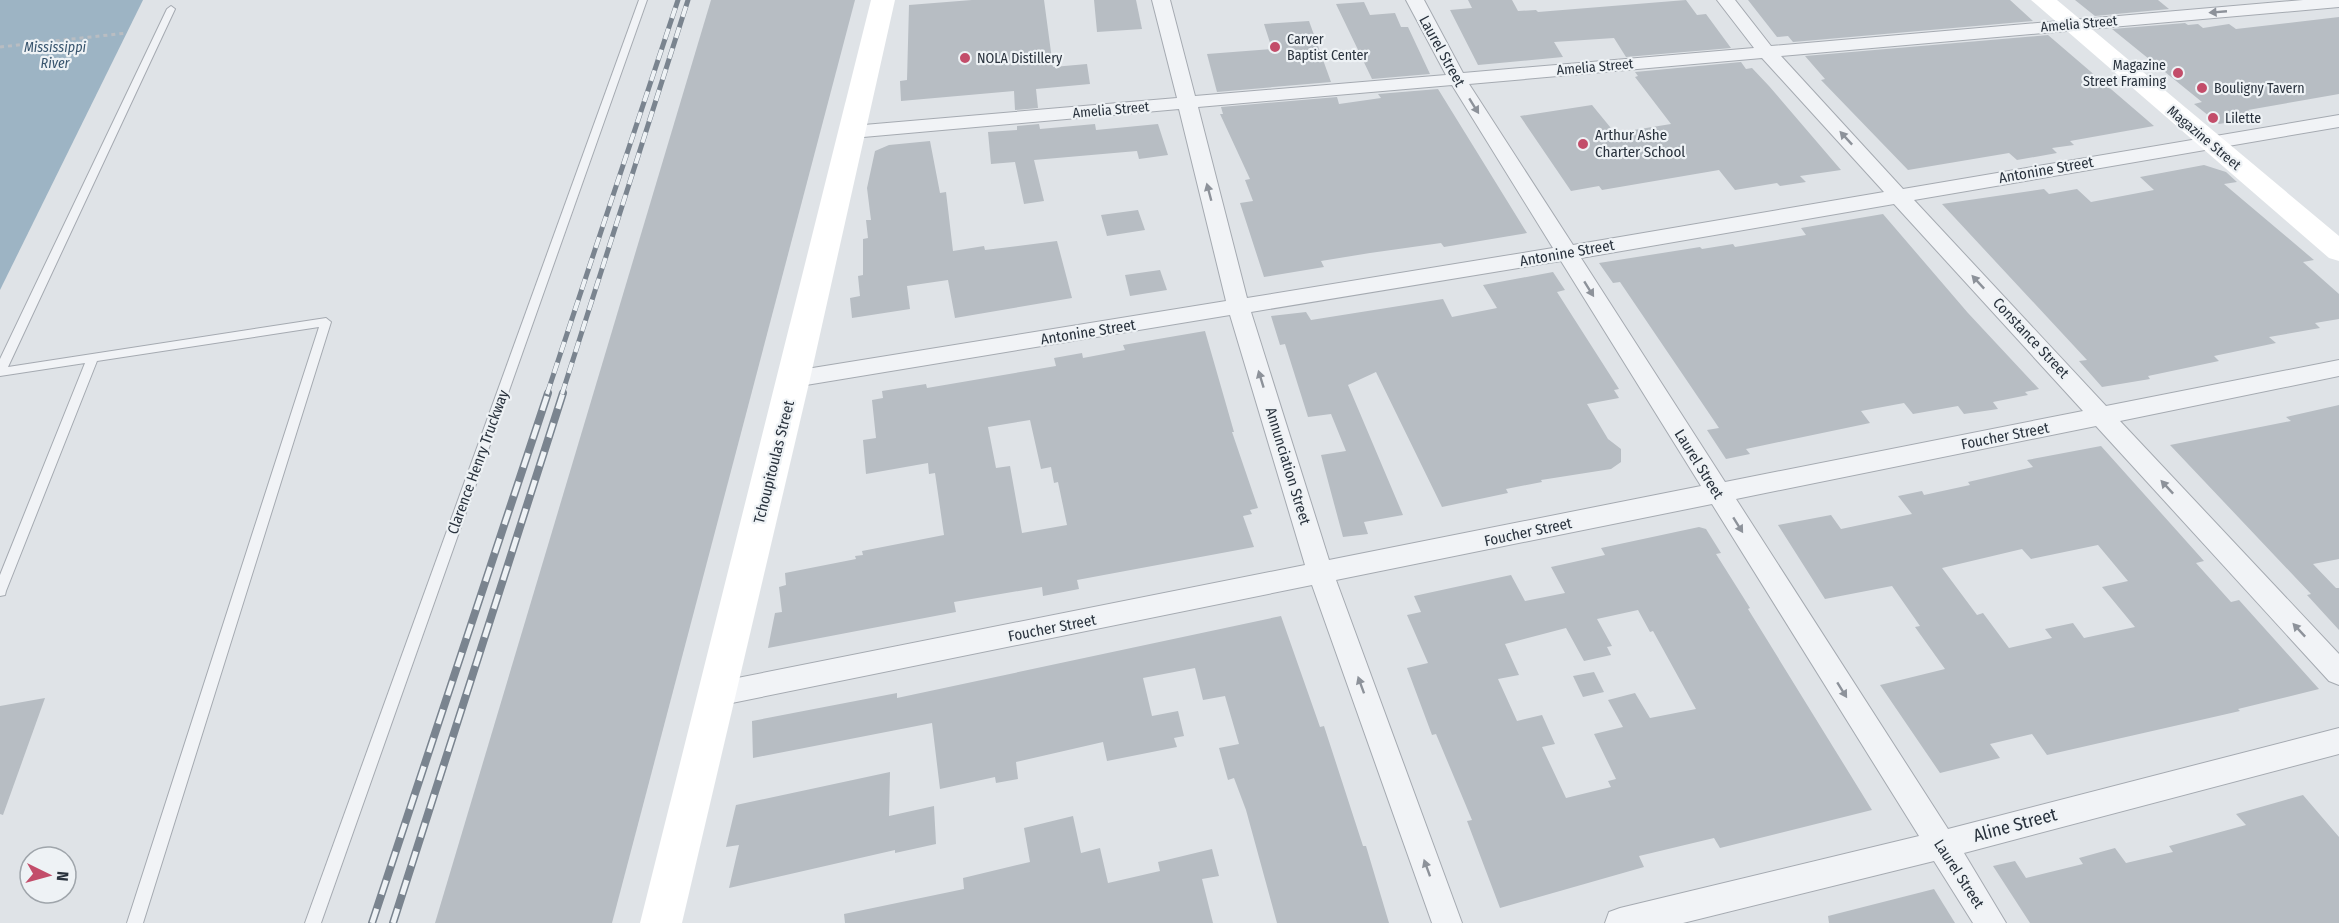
<svg xmlns="http://www.w3.org/2000/svg" width="2339" height="923" font-family="'Fira Sans Condensed',sans-serif">
  <rect width="100%" height="100%" fill="#dfe3e7"/>
  <path fill="#9db4c4" d="M0 0H143L0 290Z"/>
  <g fill="#b7bdc3" fill-rule="evenodd">
    <path d="M711 0H855L612 923H435Z"/>
    <path d="M972 0H1044L1053 67 1087 64 1090 84 1036 89 1038 108 1015 110 1014 91 901 101 900 81 907 80 909 5Z"/>
    <path d="M1094 0H1136L1142 29 1097 32Z"/>
    <path d="M1468 0H1512L1518 11 1536 10 1538 12 1686 0 1697 15 1706 14 1731 48 1626 57 1614 38 1554 42 1563 57 1478 65 1450 10 1472 8Z"/>
    <path d="M1748 0H2010L2033 21 1793 42 1788 36 1777 37Z"/>
    <path d="M2075 0H2158L2169 9 2095 16Z"/>
    <path d="M1364 2 1370 15 1395 13 1401 27H1408L1430 74 1372 79 1336 4Z"/>
    <path d="M2339 17V94L2248 110 2258 117 2219 124 2194 104 2202 102 2112 29 2185 23 2188 25 2198 24 2203 28 2229 24 2236 29Z"/>
    <path d="M1309 21 1331 82 1217 92 1207 54 1272 49 1264 24Z"/>
    <path d="M2048 35 2154 126 2070 141 2074 145 2052 148 2057 153 2017 160 2009 153 1908 170 1821 80 1825 79 1805 56Z"/>
    <path d="M1741 62 1746 69 1752 68 1769 86 1841 170 1800 176 1806 182 1780 186 1777 183 1735 190 1719 170 1602 190 1599 186 1571 191 1520 116 1592 105 1615 133 1671 124 1635 77 1638 76 1635 72Z"/>
    <path d="M1438 89 1527 233 1444 247 1441 243 1370 253 1321 261 1324 267 1264 277 1240 203 1253 201 1245 180 1250 179 1220 114H1223L1221 107 1337 97 1339 104 1381 98 1378 94Z"/>
    <path d="M1039 124 1040 129 1095 124 1096 130 1158 124 1168 155 1139 159 1137 151 1034 160 1044 201 1024 204 1015 162 991 164 988 132 1017 130V126Z"/>
    <path d="M930 141 940 193 946 192 953 251 984 246 985 250 1057 241 1072 298 955 318 948 280 907 286 910 309 852 318 850 298 860 296 858 276 863 275V239L868 238 866 220H871L867 188 875 151 889 145Z"/>
    <path d="M2204 165 2226 172 2237 182 2224 184 2314 260 2303 262 2339 294V319L2315 323 2320 328 2269 337 2276 343 2214 356 2219 361 2148 376 2150 379 2102 387 2079 361 2087 360 1942 204 2044 189 2049 194 2077 189 2091 202 2154 190 2140 177Z"/>
    <path d="M1138 210 1145 230 1107 236 1101 215Z"/>
    <path d="M1883 214 1968 313 2039 389 2025 392 2028 395 1993 402 1998 409 1964 414 1958 406 1913 414 1904 403 1861 411 1870 423 1746 449 1750 454 1726 459 1707 430 1719 428 1620 282 1613 283 1599 263 1700 247 1702 249 1733 244 1735 247 1806 235 1801 228Z"/>
    <path d="M1160 270 1167 290 1130 296 1125 275Z"/>
    <path d="M1553 272 1565 290 1557 292 1619 389 1614 390 1619 398 1587 404 1608 439 1621 449V462L1611 469 1541 480 1542 482 1506 489 1508 493 1442 507 1376 372 1348 385 1403 515 1364 522 1368 534 1343 537 1321 455 1346 451 1331 414 1308 417 1285 344 1280 345 1271 316 1306 312 1311 320 1443 299 1452 317 1497 308 1483 285Z"/>
    <path d="M1205 331 1234 432H1232L1258 508 1250 510 1252 514 1243 516 1254 547 1077 580 1079 589 1043 596 1042 587 954 602 956 612 768 648 775 613 782 612 779 587 786 585 785 573 856 559 855 556 863 555 862 551 944 535 935 473 929 474 928 463 866 474 863 440 876 438 872 400 883 398 882 391 926 384 927 388 1056 366 1054 358 1082 353 1083 358 1125 350 1123 345ZM1030 420 1041 469 1051 467 1054 483 1058 482 1067 525 1022 533 1010 466 996 468 988 427Z"/>
    <path d="M2339 405V559L2313 564 2336 588H2339V630L2307 595 2311 594 2170 445 2291 421 2286 417Z"/>
    <path d="M2101 446 2204 561 2196 563 2231 602 2239 600 2319 689 2238 709 2240 711 2047 755 2032 734 1990 744 2000 758 1940 773 1880 685 1945 669 1915 627 1920 626 1892 586 1825 599 1778 525 1831 515 1841 529 1912 514 1898 496 1922 491 1924 495 1970 485 1968 482 2033 467 2027 460ZM2098 545 2128 581 2102 587 2135 627 2084 638 2073 623 2045 629 2052 638 2009 648 1983 613 1977 615 1942 568 2022 549 2031 559Z"/>
    <path d="M1699 527 1706 529 1721 553 1716 554 1750 608 1748 609 1872 810 1720 848 1714 838 1639 856 1644 867 1500 908 1467 821 1472 820 1436 734 1432 735 1407 668 1428 663 1407 615 1421 612 1414 596 1511 575 1525 601 1565 593 1551 567 1605 555 1601 548ZM1638 610 1650 632 1653 631 1696 709 1650 718 1635 693 1608 700 1623 727 1594 734 1616 779 1608 781 1611 787 1566 798 1542 747 1555 744 1542 715 1517 721 1498 679 1519 675 1505 644 1566 628 1584 661 1611 655 1607 647 1612 646 1597 619Z"/>
    <path d="M1281 616 1320 727 1324 726 1363 846H1366L1389 923H1277L1246 810 1234 778 1228 780 1219 748 1239 744 1225 696 1203 700 1195 668 1143 678 1152 716 1178 711 1184 736 1174 738 1177 747 1107 761 1103 742 1016 762 1018 779 996 783 995 777 940 789 932 723 753 758 752 721 897 693V698Z"/>
    <path d="M1594 672 1604 692 1583 697 1573 676Z"/>
    <path d="M45 698 3 815 0 814V706Z"/>
    <path d="M890 772 889 816 934 806 936 844 895 853V850L729 888 739 845 726 847 736 805Z"/>
    <path d="M2303 795 2339 837V923H2030L1993 866 2015 861 2026 878 2083 864 2079 858 2115 848 2126 863 2173 852 2169 846 2246 825 2236 814Z"/>
    <path d="M1073 816 1081 853 1100 848 1108 883 1160 871 1158 862 1212 849 1219 876 1202 879 1213 923H845L844 914 964 889 963 878 1030 862 1024 828Z"/>
    <path d="M1934 889 1955 923H1829L1828 916Z"/>
  </g>
  <g fill="none" stroke-linecap="round" stroke-linejoin="round">
    <defs>
      <g id="lane">
        <path d="M639 0H647L321 923H305Z"/>
        <path d="M171 6 175 9 8 367 326 318 331 322 143 923H127L319 327 97 361 6 591 5 595 0 596V575L85 363 0 376V359L167 9Z"/>
      </g>
      <path id="street" d="M1152 0H1170L1195 96 1446 75 1406 0H1424L1463 73 1754 48 1717 0H1735L1771 46 2303 0H2339V7L1781 56 1903 189 2339 115V127L1914 200 2106 406 2339 360V376L2120 421 2339 654V685L2329 681 2096 426 1736 499 1948 829 2339 728V754L1964 853 2006 923H1973L1934 861 1683 923H1605L1609 912 1620 908 1919 836 1712 504 1336 580 1462 923H1432L1312 585 717 706 707 703 703 694 707 685 717 682 1305 565 1230 315 794 387 786 385 783 379 786 373 794 371 1226 301 1179 109 852 138 842 132 852 126 1177 98ZM1762 58 1884 192 1573 245 1469 84ZM1452 85 1553 248 1247 298 1198 107ZM1894 204 2083 411 1725 482 1581 258ZM1561 261 1701 486 1329 560 1251 312Z"/>
    </defs>
    <use href="#lane" stroke="#a5aab1" stroke-width="2"/>
    <use href="#street" stroke="#a5aab1" stroke-width="2"/>
    <path stroke="#b9bdc2" stroke-width="3" stroke-dasharray="4 4" stroke-linecap="butt" d="M0 47 127 33"/>
    <use href="#lane" fill="#f1f3f6" fill-rule="evenodd"/>
    <use href="#street" fill="#f1f3f6" fill-rule="evenodd"/>
    <g fill="#fff" fill-rule="evenodd">
      <path d="M871 0H895L810 379 682 923H640Z"/>
      <path d="M2031 0H2057L2339 236V261L2329 258Z"/>
    </g>
    <defs>
      <g id="rail-far1">
        <path d="M547 394 678 0"/>
        <path d="M562 394 688 0"/>
      </g>
      <g id="rail">
        <path d="M372 923 548 393"/>
        <path d="M393 923 563 393"/>
      </g>
    </defs>
    <use href="#rail-far1" stroke="#7a848f" stroke-width="5"/>
    <use href="#rail" stroke="#7a848f" stroke-width="8"/>
    <use href="#rail-far1" stroke="#eef2f5" stroke-width="4" stroke-dasharray="11" stroke-linecap="butt"/>
    <use href="#rail" stroke="#eef2f5" stroke-width="5" stroke-dasharray="15" stroke-linecap="butt"/>
  </g>
  <defs><path id="oneway-solid" d="M-6-.8H1V-3.2L6.5 0L1 3.2V.8H-6Z" transform="scale(1.5)"/></defs>
  <g fill="#8d929a">
    <use href="#oneway-solid" transform="translate(2218 12) rotate(175)"/>
    <use href="#oneway-solid" transform="translate(1474 106) rotate(58)"/>
    <use href="#oneway-solid" transform="translate(1846 138) rotate(-133)"/>
    <use href="#oneway-solid" transform="translate(1209 192) rotate(-105)"/>
    <use href="#oneway-solid" transform="translate(1978 282) rotate(-133)"/>
    <use href="#oneway-solid" transform="translate(1589 289) rotate(58)"/>
    <use href="#oneway-solid" transform="translate(1261 379) rotate(-107)"/>
    <use href="#oneway-solid" transform="translate(2167 487) rotate(-133)"/>
    <use href="#oneway-solid" transform="translate(1738 525) rotate(58)"/>
    <use href="#oneway-solid" transform="translate(2299 630) rotate(-133)"/>
    <use href="#oneway-solid" transform="translate(1361 685) rotate(-110)"/>
    <use href="#oneway-solid" transform="translate(1842 690) rotate(58)"/>
    <use href="#oneway-solid" transform="translate(1427 868) rotate(-110)"/>
  </g>
  <g fill="#c34d6a" stroke="#eef2f5" stroke-width="2">
    <circle cx="1275" cy="47" r="6"/>
    <circle cx="965" cy="58" r="6"/>
    <circle cx="2178" cy="73" r="6"/>
    <circle cx="2202" cy="88" r="6"/>
    <circle cx="2213" cy="118" r="6"/>
    <circle cx="1583" cy="144" r="6"/>
  </g>
  <g text-anchor="middle" dominant-baseline="central" stroke-width="4.5" stroke-linejoin="round" paint-order="stroke">
    <g font-size="14" fill="#29323d" stroke="#eef2f5">
      <text transform="translate(2079 24) rotate(-5)">Amelia Street</text>
      <text transform="translate(1595 67) rotate(-5)">Amelia Street</text>
      <text transform="translate(1111 110) rotate(-5)">Amelia Street</text>
      <text transform="translate(2204 138) rotate(40)">Magazine Street</text>
    </g>
    <g font-size="14" fill="#29323d" stroke="#eef2f5" text-anchor="start">
      <text x="1287" y="39">Carver<tspan x="1287" dy="16">Baptist Center</tspan></text>
      <text x="977" y="58">NOLA Distillery</text>
      <text x="2166" y="65" text-anchor="end">Magazine<tspan x="2166" dy="16">Street Framing</tspan></text>
      <text x="2214" y="88">Bouligny Tavern</text>
      <text x="2225" y="118">Lilette</text>
    </g>
    <g font-size="14" font-style="italic" fill="#37546d" stroke="#eef2f5">
      <text x="55" y="47">Mississippi<tspan x="55" dy="16">River</tspan></text>
    </g>
    <g font-size="15" fill="#29323d" stroke="#eef2f5">
      <text transform="translate(1442 51) rotate(61)">Laurel Street</text>
      <text transform="translate(2046 170) rotate(-10)">Antonine Street</text>
      <text transform="translate(1567 253) rotate(-10)">Antonine Street</text>
      <text transform="translate(1088 332) rotate(-9)">Antonine Street</text>
      <text transform="translate(2031 338) rotate(47)">Constance Street</text>
      <text transform="translate(2005 436) rotate(-11)">Foucher Street</text>
      <text transform="translate(478 462) rotate(-70)">Clarence Henry Truckway</text>
      <text transform="translate(774 462) rotate(-76)">Tchoupitoulas Street</text>
      <text transform="translate(1699 464) rotate(58)">Laurel Street</text>
      <text transform="translate(1288 466) rotate(73)">Annunciation Street</text>
      <text transform="translate(1528 532) rotate(-12)">Foucher Street</text>
      <text transform="translate(1052 628) rotate(-11)">Foucher Street</text>
      <text transform="translate(1959 874) rotate(57)">Laurel Street</text>
    </g>
    <g font-size="15" fill="#29323d" stroke="#eef2f5" text-anchor="start">
      <text x="1595" y="135">Arthur Ashe<tspan x="1595" dy="17">Charter School</tspan></text>
    </g>
    <g font-size="18" fill="#29323d" stroke="#eef2f5">
      <text transform="translate(2015 825) rotate(-15)">Aline Street</text>
    </g>
  </g>
  <g transform="translate(48 875) rotate(95)"><circle r="28" fill="#eef2f5" stroke="#9fa5ab" stroke-width="1.5"/>
  <path d="M0-4.5L10 22L0 15L-10 22Z" fill="#c34d6a"/>
  <text y="-9" font-size="16" font-weight="bold" text-anchor="middle" fill="#29323d">N</text>
  </g>
</svg>
